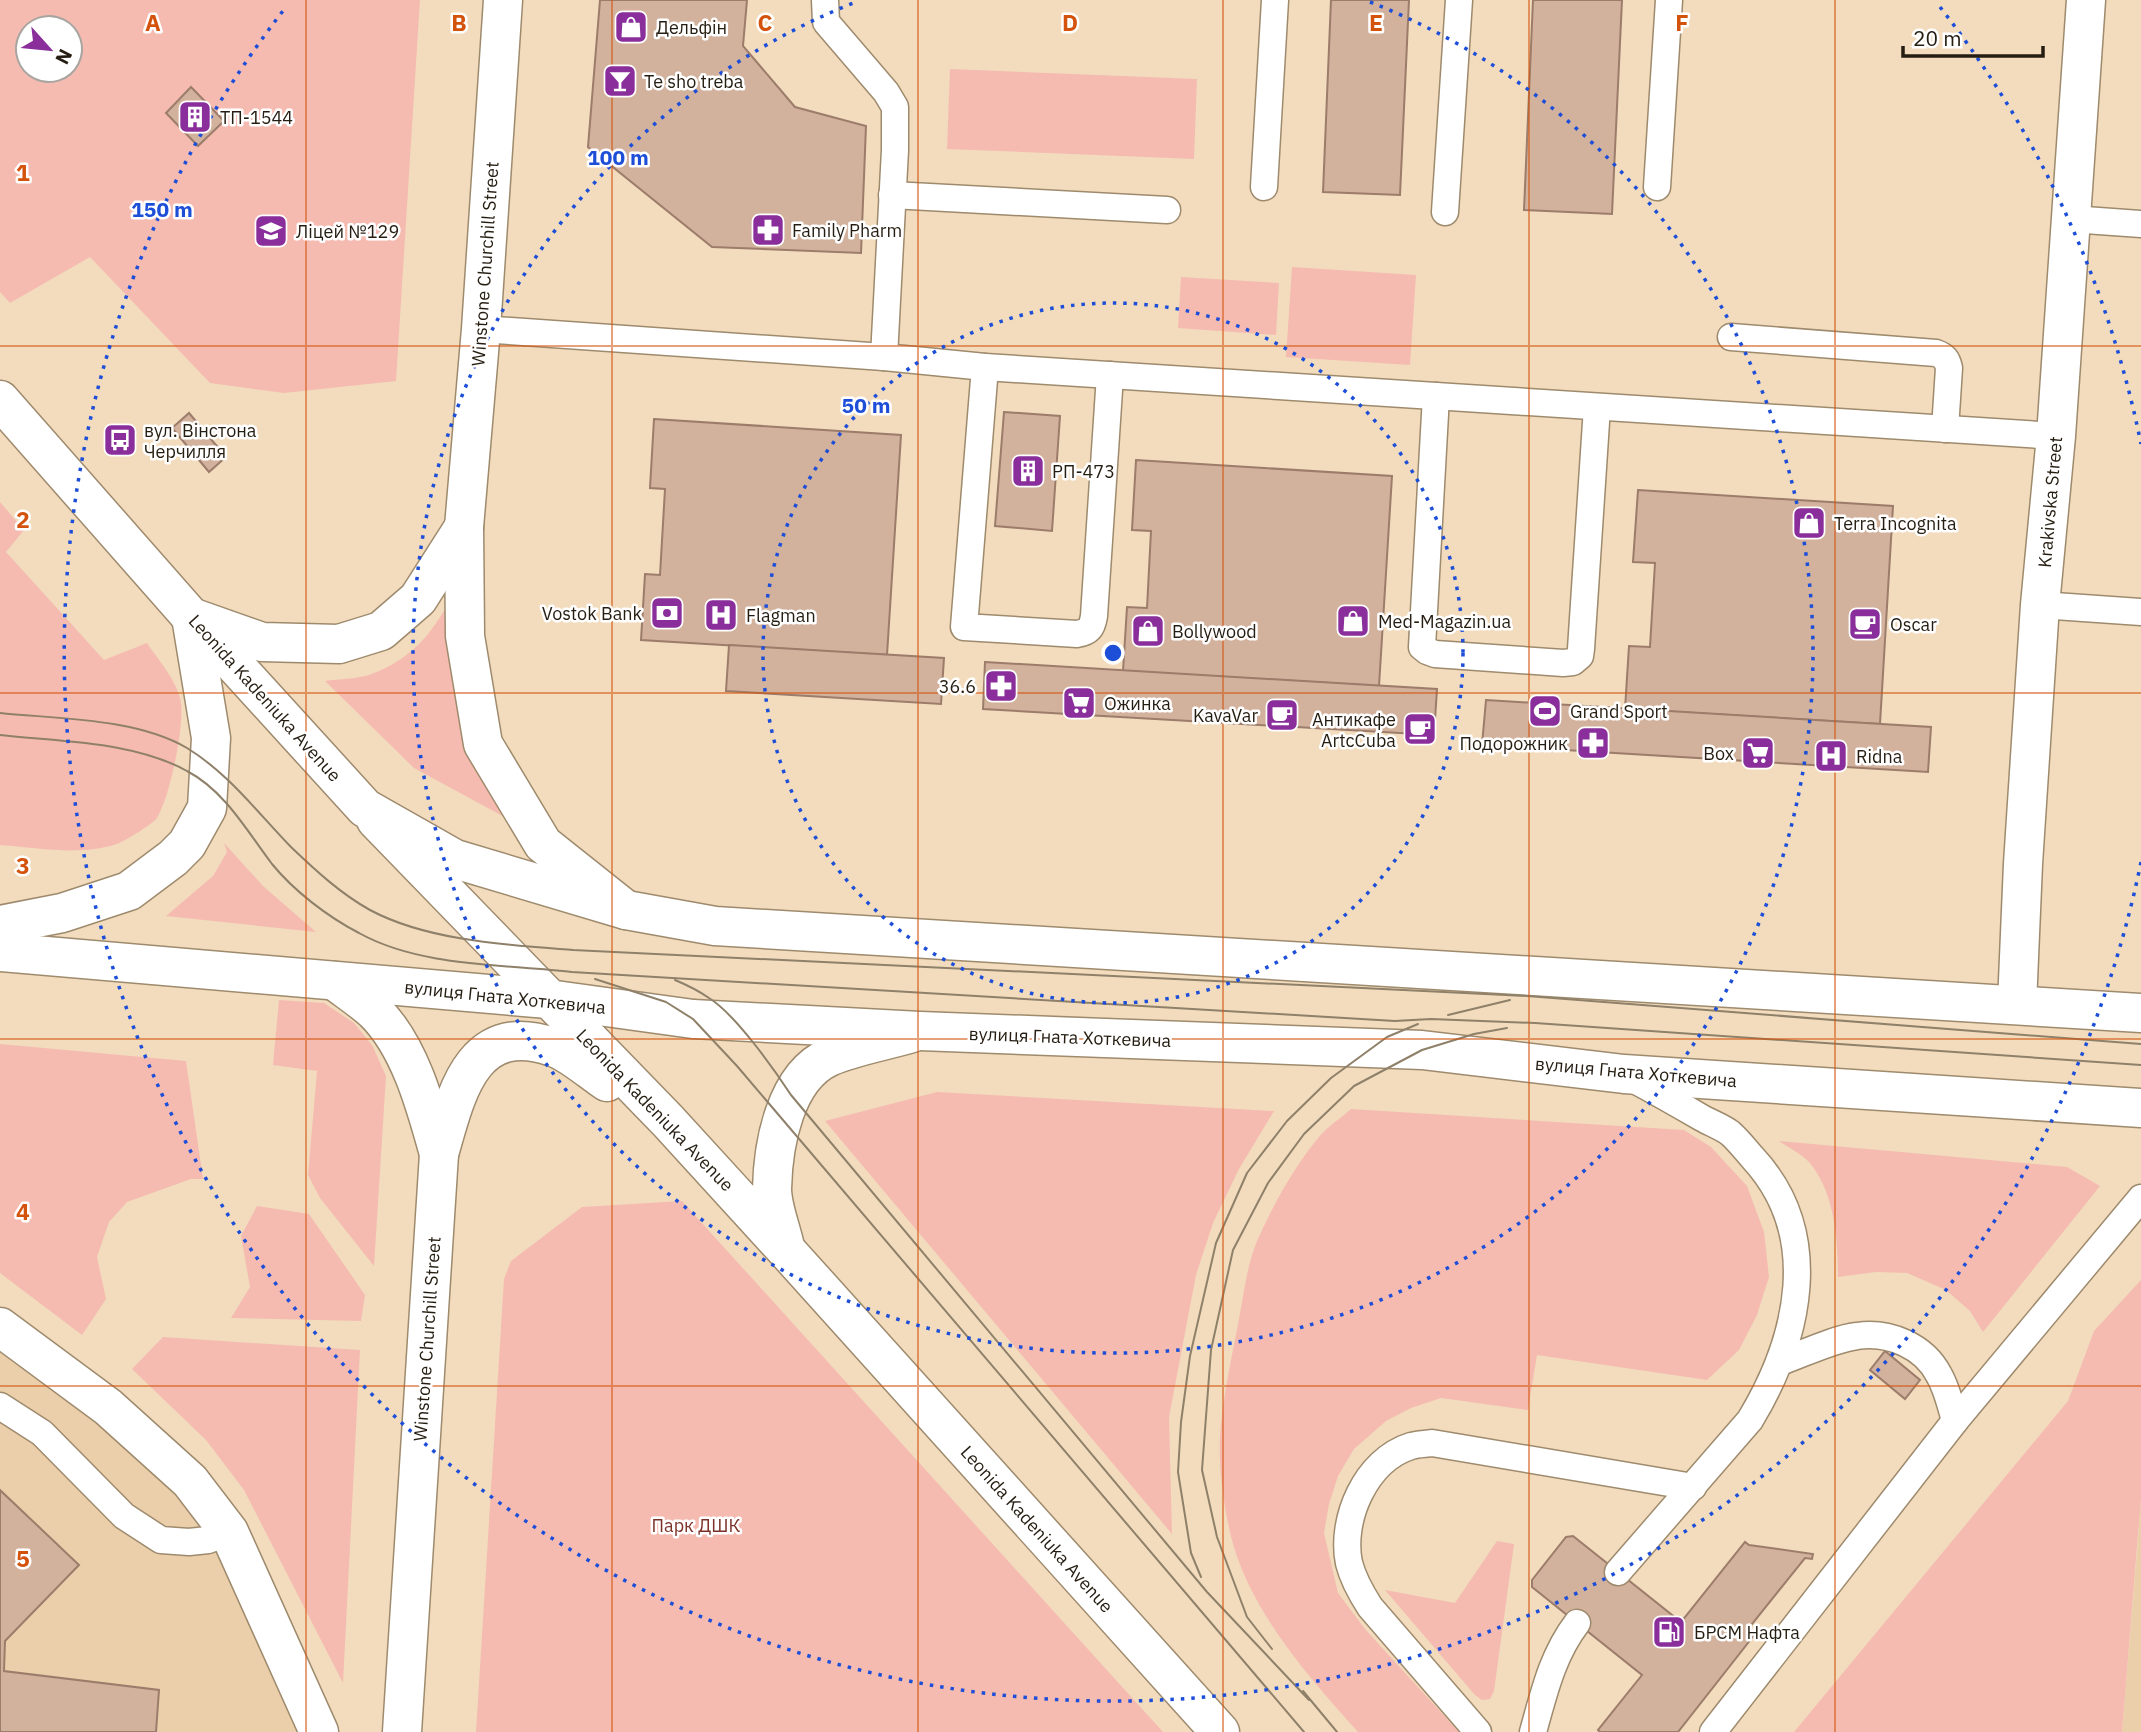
<svg xmlns="http://www.w3.org/2000/svg" width="2141" height="1732" font-family="'IBM Plex Sans',sans-serif">
  <rect width="100%" height="100%" fill="#f2dcbd"/>
  <g fill="#eacfaa">
    <path d="M0 1339 60 1383 212 1527 307 1732H0Z"/>
    <path d="M2141 1497V1732H2122L2138 1541Z"/>
  </g>
  <g fill="#f5bbb1" fill-rule="evenodd">
    <path d="M0 0H420L396 381 284 393 210 383 90 257 10 303 0 292ZM28 28H70V70H28Z"/>
    <path d="M950 69 1197 79 1194 159 947 149Z"/>
    <path d="M1292 267 1416 275 1410 365 1286 357Z"/>
    <path d="M1181 277 1279 283 1276 335 1178 328Z"/>
    <path d="M0 502 24 530 6 552 104 660 147 643C159 661 178 682 181 703 184 729 170 796 157 818 153 824 125 841 117 844 79 856 39 848 0 845Z"/>
    <path d="M460 583 523 827 414 768 325 681C339 679 356 679 369 675 419 657 436 626 460 583Z"/>
    <path d="M224 843 263 886 316 932 166 916 213 876 227 852Z"/>
    <path d="M279 1000 324 1003 354 1023 372 1045 386 1076 374 1266 320 1198 308 1175 317 1071 273 1065Z"/>
    <path d="M0 1044 186 1061 203 1179H191L127 1202 109 1222 97 1257 106 1299 82 1335 0 1273Z"/>
    <path d="M937 1092 1274 1111 1239 1169 1213 1223 1196 1275 1169 1417 1172 1534 825 1121Z"/>
    <path d="M1351 1109 1684 1130 1711 1147 1747 1186 1764 1232 1769 1277 1757 1315 1739 1350 1707 1380 1537 1355 1528 1410 1441 1398 1411 1408 1386 1421 1354 1449 1338 1476 1329 1504 1324 1533 1338 1593 1365 1629 1459 1732H1358C1309 1677 1254 1616 1233 1544 1226 1518 1221 1487 1220 1460 1218 1417 1231 1362 1239 1319 1244 1293 1247 1265 1257 1241 1273 1205 1294 1167 1319 1137 1328 1126 1341 1118 1351 1109Z"/>
    <path d="M1779 1141 2067 1167 2100 1186 1983 1332 1970 1311 1946 1290 1907 1273 1876 1272 1838 1277C1838 1240 1835 1198 1813 1167 1806 1156 1789 1148 1779 1141Z"/>
    <path d="M682 1201 1163 1732H476L504 1279 511 1261 582 1207Z"/>
    <path d="M257 1206 309 1214 365 1295 361 1321 231 1318 250 1287 241 1236Z"/>
    <path d="M2141 1280V1497L2122 1732H1794L2068 1401 2094 1331Z"/>
    <path d="M163 1337 360 1350 343 1683 244 1490 206 1440 132 1369Z"/>
    <path d="M1497 1541 1514 1544 1494 1691 1490 1699 1482 1700 1475 1695 1385 1590 1455 1603Z"/>
  </g>
  <g fill="#d2b19d" stroke="#9c7c6a" stroke-width="2">
    <path d="M600 0H747L743 46 795 107 866 126 861 253 712 247 588 147Z"/>
    <path d="M1331 0H1409L1400 195 1323 192Z"/>
    <path d="M1533 0H1622L1612 214 1524 210Z"/>
    <path d="M191 87 224 121 198 146 166 113Z"/>
    <path d="M1004 412 1060 416 1052 531 995 526Z"/>
    <path d="M189 413 226 457 209 472 172 428Z"/>
    <path d="M654 419 901 435 887 655 641 640 645 574 660 575 665 489 650 488Z"/>
    <path d="M1136 460 1392 476 1379 686 1123 671 1127 607 1147 608 1151 531 1132 530Z"/>
    <path d="M1638 490 1893 506 1880 724 1625 709 1629 646 1650 647 1655 563 1633 562Z"/>
    <path d="M729 645 944 658 941 704 726 691Z"/>
    <path d="M985 662 1437 689 1434 735 983 709Z"/>
    <path d="M1486 700 1931 727 1928 772 1482 745Z"/>
    <path d="M1885 1351 1920 1380 1905 1399 1870 1370Z"/>
    <path d="M0 1490 79 1565 5 1641 4 1671 159 1690 156 1732H0Z"/>
    <path d="M1573 1536 1681 1622 1745 1542 1749 1545 1813 1554 1812 1559 1805 1558 1748 1629 1755 1634 1678 1732H1600L1598 1730 1642 1675 1532 1587V1580L1566 1537Z"/>
  </g>
  <g fill="none" stroke-linecap="round" stroke-linejoin="round">
    <defs>
      <g id="lane">
        <path d="M825 0 826 22 886 92 895 107V150L884 357"/>
        <path d="M1264 187 1275 0"/>
        <path d="M1657 187 1669 0"/>
        <path d="M892 195 1167 210"/>
        <path d="M1445 212 1459 0"/>
        <path d="M2071 219 2141 224"/>
        <path d="M481 329 884 357 985 367 2056 436"/>
        <path d="M1731 337 1936 353C1944 356 1947 359 1949 368L1945 429"/>
        <path d="M985 367 964 627 1077 634C1089 632 1092 628 1094 616L1110 375"/>
        <path d="M1436 396 1422 647 1427 651 1435 654 1563 663 1573 662 1580 656 1581 649 1597 407"/>
        <path d="M2040 605 2141 612"/>
        <path d="M1780 1362C1803 1354 1833 1339 1857 1336 1889 1331 1924 1346 1939 1375 1947 1389 1951 1406 1955 1421"/>
        <path d="M0 1406 42 1433 124 1516 161 1540 189 1542 208 1540 229 1532"/>
        <path d="M1618 1572 1750 1420C1799 1339 1824 1234 1752 1157 1745 1149 1738 1140 1730 1133 1722 1127 1711 1123 1702 1118 1678 1104 1655 1091 1631 1078"/>
        <path d="M1478 1732 1370 1607C1361 1593 1353 1579 1349 1563 1340 1519 1366 1460 1411 1446 1417 1444 1426 1444 1432 1443L1693 1487"/>
        <path d="M1533 1732C1544 1693 1552 1656 1577 1623"/>
        <path d="M1713 1732 1955 1421 2141 1198"/>
      </g>
      <g id="street">
        <path d="M503 0 481 329 464 527 465 636 483 744 543 844 626 910"/>
        <path d="M191 617 262 642 339 644 381 631 418 599 464 527"/>
        <path d="M2017 1004 2023 864 2040 605 2056 436 2086 0"/>
        <path d="M0 1327 108 1407 190 1481 229 1532 319 1732"/>
      </g>
      <g id="secondary">
        <path d="M376 820 668 1121 785 1249 1220 1732"/>
        <path d="M335 981C348 991 362 1000 374 1011 410 1046 426 1107 439 1154L402 1732"/>
        <path d="M439 1154C456 1095 471 1019 553 1047 569 1052 592 1072 607 1082"/>
        <path d="M785 1247C781 1228 772 1207 772 1189 773 1144 785 1077 829 1057 851 1047 889 1040 912 1033"/>
      </g>
      <g id="highway">
        <path d="M0 400 191 617 365 808 455 859 626 910 715 926 2141 1013"/>
        <path d="M0 925 62 913 129 891 173 858 187 844 207 808 211 738 191 617"/>
        <path d="M0 952 548 999 693 1019 920 1031 1422 1050 1624 1074 2141 1108"/>
      </g>
    </defs>
    <use href="#lane" stroke="#9e8a6d" stroke-width="29"/>
    <use href="#street" stroke="#9e8a6d" stroke-width="41"/>
    <use href="#secondary" stroke="#9e8a6d" stroke-width="41"/>
    <use href="#highway" stroke="#9e8a6d" stroke-width="41"/>
    <use href="#lane" stroke="#fff" stroke-width="26"/>
    <use href="#street" stroke="#fff" stroke-width="38"/>
    <use href="#secondary" stroke="#fff" stroke-width="38"/>
    <use href="#highway" stroke="#fff" stroke-width="38"/>
    <g stroke="#8f806a" stroke-width="2">
      <path d="M0 713C58 719 136 718 187 748 228 773 258 813 291 847 315 870 341 894 370 910 428 941 508 945 573 950L1527 996 2141 1044"/>
      <path d="M0 735C60 742 133 741 187 771 225 791 247 831 272 864 294 891 328 917 359 933 420 967 503 964 572 972L1395 1021 1431 1019 1535 1023 2141 1065"/>
      <path d="M595 979 666 1002 693 1019 737 1066 1304 1732"/>
      <path d="M675 980C687 985 699 991 709 998 735 1014 774 1069 791 1095L1207 1592 1309 1700"/>
      <path d="M1448 1015 1510 1000"/>
      <path d="M1201 1577 1191 1553 1178 1472 1181 1422 1190 1356 1216 1243 1247 1173 1287 1121 1331 1078 1387 1037 1418 1024"/>
      <path d="M1272 1649 1247 1617 1217 1537 1202 1470 1211 1350 1233 1250 1268 1183 1304 1134 1354 1086 1422 1050 1474 1034 1507 1028"/>
      <path d="M1303 1691 1337 1732"/>
    </g>
  </g>
  <path fill="none" stroke="#d4530c" stroke-width="2" stroke-opacity="0.55" d="M306 0V1732M612 0V1732M918 0V1732M1223 0V1732M1529 0V1732M1835 0V1732M0 346H2141M0 693H2141M0 1039H2141M0 1386H2141"/>
  <g fill="none" stroke="#1d4ed8" stroke-width="3.5" stroke-dasharray="3.5 7">
    <circle cx="1113" cy="653" r="350"/>
    <path d="M1370 2A700 700 0 1 1 856 2"/>
    <path d="M2141 862A1049 1049 0 1 1 286 7M1940 7A1049 1049 0 0 1 2141 444"/>
  </g>
  <defs>
    <symbol id="shop-square" viewBox="-11 -11 22 22"><rect x="-9" y="-9" width="18" height="18" rx="4" fill="#892e9a" stroke="#fff"/><path d="M-5-2.5h2.3a2.7 3.5 0 0 1 5.4 0H5L5.5 6h-11ZM-1.5-2.5h3a1.5 2.3 0 0 0-3 0Z" fill="#fff"/></symbol>
    <symbol id="bar-square" viewBox="-11 -11 22 22"><rect x="-9" y="-9" width="18" height="18" rx="4" fill="#892e9a" stroke="#fff"/><path d="M-6-5H6L.8 .8V4.5H3.5V6h-7V4.5H-.8V.8Z" fill="#fff"/></symbol>
    <symbol id="building-square" viewBox="-11 -11 22 22"><rect x="-9" y="-9" width="18" height="18" rx="4" fill="#892e9a" stroke="#fff"/><path d="M-4-6H4V6H1V3H-1V6H-4ZM-2.5-4.3h1.7v1.8h-1.7ZM.8-4.3h1.7v1.8H.8ZM-2.5-1h1.7V.8h-1.7ZM.8-1h1.7V.8H.8Z" fill="#fff"/></symbol>
    <symbol id="pharmacy-square" viewBox="-11 -11 22 22"><rect x="-9" y="-9" width="18" height="18" rx="4" fill="#892e9a" stroke="#fff"/><path d="M-2-6h4v4h4v4h-4v4h-4v-4h-4v-4h4Z" fill="#fff"/></symbol>
    <symbol id="school-square" viewBox="-11 -11 22 22"><rect x="-9" y="-9" width="18" height="18" rx="4" fill="#892e9a" stroke="#fff"/><path d="M0-5L7-2L0 1L-7-2ZM-4 1L0 2.5L4 1V4Q0 6-4 4Z" fill="#fff"/></symbol>
    <symbol id="bus-square" viewBox="-11 -11 22 22"><rect x="-9" y="-9" width="18" height="18" rx="4" fill="#892e9a" stroke="#fff"/><path d="M-5-6H5V4H4V6H2V4H-2V6H-4V4H-5ZM-3.5-4V0h7V-4ZM-3.5 1.2v1.5H-2V1.2ZM2 1.2v1.5H3.5V1.2Z" fill="#fff"/></symbol>
    <symbol id="bank-square" viewBox="-11 -11 22 22"><rect x="-9" y="-9" width="18" height="18" rx="4" fill="#892e9a" stroke="#fff"/><path d="M-6-4H6V4H-6ZM0-2.3a2.3 2.3 0 1 0 0 4.6a2.3 2.3 0 1 0 0-4.6Z" fill="#fff"/></symbol>
    <symbol id="hospital-square" viewBox="-11 -11 22 22"><rect x="-9" y="-9" width="18" height="18" rx="4" fill="#892e9a" stroke="#fff"/><path d="M-5-5h3v3.5h4V-5h3V5h-3V1.5h-4V5h-3Z" fill="#fff"/></symbol>
    <symbol id="cafe-square" viewBox="-11 -11 22 22"><rect x="-9" y="-9" width="18" height="18" rx="4" fill="#892e9a" stroke="#fff"/><path d="M-5.5-4.5H6V0H3Q3 3.5 0 3.5H-2.5Q-5.5 3.5-5.5 0ZM3-3.2v2h1.7v-2ZM-6 4.5H4V6H-6Z" fill="#fff"/></symbol>
    <symbol id="supermarket-square" viewBox="-11 -11 22 22"><rect x="-9" y="-9" width="18" height="18" rx="4" fill="#892e9a" stroke="#fff"/><path d="M-6-5.5h2.5l.6 2H6L4.5 2H-2.5L-4.4-4H-6ZM-1.5 3.2a1.3 1.3 0 1 0 .1 0ZM3 3.2a1.3 1.3 0 1 0 .1 0Z" fill="#fff"/></symbol>
    <symbol id="stadium-square" viewBox="-11 -11 22 22"><rect x="-9" y="-9" width="18" height="18" rx="4" fill="#892e9a" stroke="#fff"/><path d="M0-5a6.5 5 0 1 0 0 10a6.5 5 0 1 0 0-10ZM-3.5-1.8h7v3.6h-7Z" fill="#fff"/></symbol>
    <symbol id="fuel-square" viewBox="-11 -11 22 22"><rect x="-9" y="-9" width="18" height="18" rx="4" fill="#892e9a" stroke="#fff"/><path d="M-5.5-6h7V0h2V4h1.3V-2.5L3-4.5l.8-.8L6-3V5H2.5V1h-1V6h-7ZM-4.2-4.7v3.2H.2V-4.7Z" fill="#fff"/></symbol>
  </defs>
  <g fill-rule="evenodd">
    <use href="#shop-square" x="612" y="8" width="38" height="38"/>
    <use href="#bar-square" x="601" y="62" width="38" height="38"/>
    <use href="#building-square" x="176" y="98" width="38" height="38"/>
    <use href="#pharmacy-square" x="749" y="211" width="38" height="38"/>
    <use href="#school-square" x="252" y="212" width="38" height="38"/>
    <use href="#bus-square" x="101" y="421" width="38" height="38"/>
    <use href="#building-square" x="1009" y="452" width="38" height="38"/>
    <use href="#shop-square" x="1790" y="504" width="38" height="38"/>
    <use href="#bank-square" x="648" y="594" width="38" height="38"/>
    <use href="#hospital-square" x="702" y="596" width="38" height="38"/>
    <use href="#shop-square" x="1334" y="602" width="38" height="38"/>
    <use href="#cafe-square" x="1846" y="605" width="38" height="38"/>
    <use href="#shop-square" x="1129" y="612" width="38" height="38"/>
    <use href="#pharmacy-square" x="982" y="667" width="38" height="38"/>
    <use href="#supermarket-square" x="1060" y="684" width="38" height="38"/>
    <use href="#stadium-square" x="1526" y="692" width="38" height="38"/>
    <use href="#cafe-square" x="1263" y="696" width="38" height="38"/>
    <use href="#cafe-square" x="1401" y="710" width="38" height="38"/>
    <use href="#pharmacy-square" x="1574" y="724" width="38" height="38"/>
    <use href="#supermarket-square" x="1739" y="734" width="38" height="38"/>
    <use href="#hospital-square" x="1812" y="737" width="38" height="38"/>
    <use href="#fuel-square" x="1650" y="1613" width="38" height="38"/>
  </g>
  <g text-anchor="middle" dominant-baseline="central" stroke-width="5" stroke-linejoin="round" paint-order="stroke">
    <g font-size="18" fill="#251d11" stroke="#fff" text-anchor="start">
      <text x="656" y="27">Дельфін</text>
      <text x="644" y="81">Te sho treba</text>
      <text x="220" y="117">ТП-1544</text>
      <text x="792" y="230">Family Pharm</text>
      <text x="296" y="231">Ліцей №129</text>
      <text x="144" y="430">вул. Вінстона<tspan x="144" dy="21">Черчилля</tspan></text>
      <text x="1052" y="471">РП-473</text>
      <text x="1834" y="523">Terra Incognita</text>
      <text x="642" y="613" text-anchor="end">Vostok Bank</text>
      <text x="746" y="615">Flagman</text>
      <text x="1378" y="621">Med-Magazin.ua</text>
      <text x="1890" y="624">Oscar</text>
      <text x="1172" y="631">Bollywood</text>
      <text x="976" y="686" text-anchor="end">36.6</text>
      <text x="1104" y="703">Ожинка</text>
      <text x="1570" y="711">Grand Sport</text>
      <text x="1258" y="715" text-anchor="end">KavaVar</text>
      <text x="1396" y="719" text-anchor="end">Антикафе<tspan x="1396" dy="21">ArtcCuba</tspan></text>
      <text x="1568" y="743" text-anchor="end">Подорожник</text>
      <text x="1734" y="753" text-anchor="end">Box</text>
      <text x="1856" y="756">Ridna</text>
      <text x="1694" y="1632">БРСМ Нафта</text>
    </g>
    <g font-size="18" fill="#251d11" stroke="#fff">
      <text transform="translate(485 264) rotate(-86)">Winstone Churchill Street</text>
      <text transform="translate(2050 502) rotate(-85)">Krakivska Street</text>
      <text transform="translate(265 698) rotate(48)">Leonida Kadeniuka Avenue</text>
      <text transform="translate(505 997) rotate(6)">вулиця Гната Хоткевича</text>
      <text transform="translate(1070 1037) rotate(2)">вулиця Гната Хоткевича</text>
      <text transform="translate(1636 1072) rotate(5)">вулиця Гната Хоткевича</text>
      <text transform="translate(655 1110) rotate(46)">Leonida Kadeniuka Avenue</text>
      <text transform="translate(427 1339) rotate(-86)">Winstone Churchill Street</text>
      <text transform="translate(1037 1529) rotate(48)">Leonida Kadeniuka Avenue</text>
    </g>
    <g font-size="18" fill="#7b3127" stroke="#fff">
      <text x="696" y="1525">Парк ДШК</text>
    </g>
  </g>
  <g font-size="23" text-anchor="middle" font-weight="bold" fill="#d4530c" stroke="#fff" stroke-width="5" stroke-linejoin="round" paint-order="stroke">
    <text x="153" y="31">A</text>
    <text x="459" y="31">B</text>
    <text x="765" y="31">C</text>
    <text x="1070" y="31">D</text>
    <text x="1376" y="31">E</text>
    <text x="1682" y="31">F</text>
    <text x="23" y="181">1</text>
    <text x="23" y="528">2</text>
    <text x="23" y="874">3</text>
    <text x="23" y="1220">4</text>
    <text x="23" y="1567">5</text>
  </g>
  <circle cx="1113" cy="653" r="10" fill="#1d4ed8" stroke="#fff" stroke-width="3.5"/>
  <g font-size="21" text-anchor="middle" font-weight="bold" fill="#1d4ed8" stroke="#fff" stroke-width="5" stroke-linejoin="round" paint-order="stroke">
    <text x="618" y="165">100 m</text>
    <text x="162" y="217">150 m</text>
    <text x="866" y="413">50 m</text>
  </g>
  <g transform="translate(49 49) rotate(117)"><circle r="33" fill="#ffffff" stroke="#a8a5a0" stroke-width="2"/>
  <path d="M0-5L12 26L0 18L-12 26Z" fill="#892e9a"/>
  <text y="-10" font-size="19" font-weight="bold" text-anchor="middle" fill="#251d11">N</text>
  </g>
  <path d="M1903 46v10h140v-10" fill="none" stroke="#251d11" stroke-width="3.5"/>
  <text x="1913" y="46" font-size="21" fill="#251d11" stroke="#ffffff" stroke-width="5" paint-order="stroke">20 m</text>
</svg>
